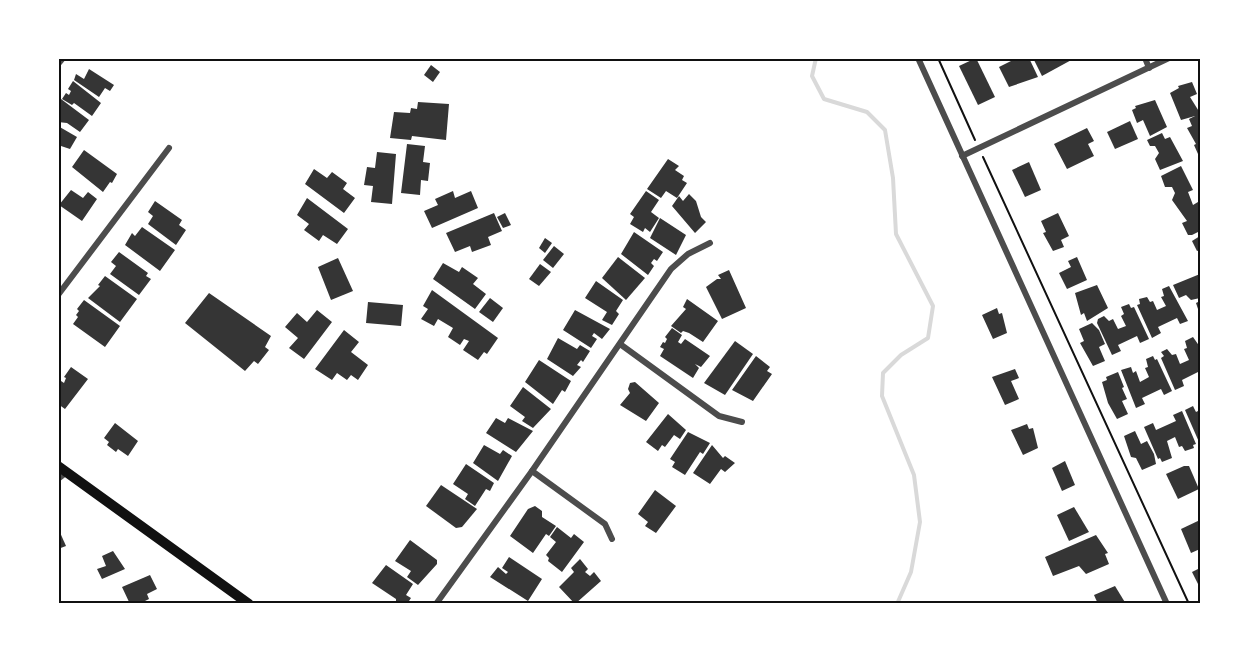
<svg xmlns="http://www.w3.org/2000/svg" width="1259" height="662" font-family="Figtree,sans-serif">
  <rect width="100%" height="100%" fill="#fff"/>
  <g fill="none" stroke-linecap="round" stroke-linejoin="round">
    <path stroke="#d9d9d9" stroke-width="4" d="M816 58 812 76 824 99 867 112 885 130 893 178 896 234 933 306 928 338 901 355 883 373 882 396 914 475 920 522 911 572 897 604"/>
  </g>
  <g fill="#353535">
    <path d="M976 58 995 97 978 105 959 66Z"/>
    <path d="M1017 58H1029L1038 77 1009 87 999 67Z"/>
    <path d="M1033 58H1075L1042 76Z"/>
    <path d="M431 65 440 72 433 82 424 75Z"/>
    <path d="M89 69 114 85 110 91 105 88 99 97 74 80 76 74 84 79Z"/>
    <path d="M73 81 101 103 92 116 74 103 72 105 62 99 66 93 69 95 71 91 68 89Z"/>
    <path d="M1192 82 1197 94 1190 97 1200 113V152L1198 154 1194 145 1196 144 1187 128 1192 126 1189 119 1195 116 1181 120 1170 93 1179 88 1178 86Z"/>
    <path d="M61 99 89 120 80 132 67 123 58 122V103Z"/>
    <path d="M1155 100 1167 127 1150 136 1143 120 1137 123 1132 110 1136 108 1135 106Z"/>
    <path d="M418 102 449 104 446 140 412 136 411 140 390 138 394 112 410 113 411 108 417 109Z"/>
    <path d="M1130 121 1138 139 1115 149 1107 132Z"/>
    <path d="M58 126 77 137 70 149 58 145Z"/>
    <path d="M1087 128 1094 141 1088 144 1094 156 1067 169 1054 144Z"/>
    <path d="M1162 133 1165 139 1170 137 1183 161 1160 170 1155 159 1159 153 1155 146H1150L1147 140Z"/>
    <path d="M407 144 425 146 423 162 430 163 428 181 421 180 420 195 401 193Z"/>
    <path d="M84 150 117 174 112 183 110 182 103 192 72 167Z"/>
    <path d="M377 152 396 154 392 204 371 202 373 186 364 185 367 167 375 168Z"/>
    <path d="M668 159 679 166 675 170 684 176 682 180 687 183 677 198 666 191 661 198 647 189Z"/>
    <path d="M1029 162 1041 190 1025 197 1012 170Z"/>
    <path d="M1181 166 1193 190 1188 192 1193 205 1198 202 1200 208V231L1192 235H1188L1182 223 1187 221 1172 200 1175 193 1172 187H1165L1161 176Z"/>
    <path d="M314 169 327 178 332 172 347 183 343 189 355 198 344 213 305 184Z"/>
    <path d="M71 190 83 198 88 192 97 199 82 221 59 205Z"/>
    <path d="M453 191 455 198 471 191 478 208 432 228 424 211 438 205 435 199Z"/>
    <path d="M646 191 659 200 651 212 659 218 650 232 645 228 643 232 630 224 634 217 630 214Z"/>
    <path d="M689 194 696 201 701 217 706 222 695 233 672 206 679 196 683 201Z"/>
    <path d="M307 198 348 229 337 244 323 235 319 241 304 230 309 224 297 215Z"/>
    <path d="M155 201 182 220 179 225 186 230 176 245 148 224 153 216 148 212Z"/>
    <path d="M494 213 502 231 488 237 491 245 472 252 470 246 455 252 446 233Z"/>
    <path d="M505 213 511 225 503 228 497 217Z"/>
    <path d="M1058 213 1069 236 1061 240 1064 247 1053 251 1043 233 1046 232 1041 221Z"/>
    <path d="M660 218 686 235 676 255 650 238Z"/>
    <path d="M142 227 175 250 160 271 125 245 132 233 135 236Z"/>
    <path d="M634 232 663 252 657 261 654 259 651 263 654 266 648 275 621 254Z"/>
    <path d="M1200 236V250L1197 251 1192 241Z"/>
    <path d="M545 238 552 243 545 253 539 248Z"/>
    <path d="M554 246 564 254 553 268 543 260Z"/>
    <path d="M119 252 148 273 146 276 151 279 139 295 110 274 116 266 111 262Z"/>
    <path d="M618 257 645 278 626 300 602 278Z"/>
    <path d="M1077 257 1087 280 1067 289 1059 273 1071 267 1068 261Z"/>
    <path d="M338 258 353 291 331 300 318 267Z"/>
    <path d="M443 263 459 272 462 267 478 278 473 284 486 294 475 309 433 279Z"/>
    <path d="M540 264 551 272 539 286 529 279Z"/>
    <path d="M729 270 746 308 722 319 706 287 717 279H721L718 275Z"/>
    <path d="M1200 274V298L1191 300 1186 295 1179 298 1173 285Z"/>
    <path d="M105 276 137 299 120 322 88 298 100 286 98 285Z"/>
    <path d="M596 281 623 300 616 311 619 314 612 325 602 320 607 312 585 298Z"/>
    <path d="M1097 285 1108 308 1087 321 1084 313 1081 315 1075 293Z"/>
    <path d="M1169 286 1188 321 1180 324 1177 318 1158 327 1161 333 1152 338 1137 305 1140 304 1139 299 1147 297 1150 302 1153 301 1157 310 1166 306 1161 297 1164 296 1162 289Z"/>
    <path d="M432 290 498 338 487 354 484 352 478 360 463 350 469 341 464 339 460 345 448 337 453 328 438 319 434 326 421 319 428 309 423 306Z"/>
    <path d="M209 293 271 336 265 347 269 350 258 364 254 361 245 371 185 323Z"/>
    <path d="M490 298 503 308 493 322 479 312Z"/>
    <path d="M687 299 718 321 703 342 689 333 683 331 681 333 671 326 686 309 683 307Z"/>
    <path d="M84 300 120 326 105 347 73 324 78 317 76 315 79 311 77 309Z"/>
    <path d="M1200 301V315L1196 303Z"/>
    <path d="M368 302 403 305 401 326 366 323Z"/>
    <path d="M1129 304 1131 308 1134 307 1149 339 1140 343 1137 336 1118 345 1121 351 1112 355 1097 323 1098 319 1104 316 1109 321 1113 319 1118 329 1126 326 1121 316 1124 314 1121 307Z"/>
    <path d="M997 308 999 314 1002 313 1007 333 993 339 982 315Z"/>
    <path d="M317 310 332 322 304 359 289 348 298 338 285 327 297 313 307 322Z"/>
    <path d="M575 310 610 329 602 339 594 333 592 336 597 339 591 348 563 330Z"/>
    <path d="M1092 323 1099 330 1105 344 1099 347 1105 361 1093 366 1080 343 1084 341 1079 329Z"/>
    <path d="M672 328 682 335 678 342 681 344 685 339 710 356 701 367 695 364 699 368 693 378 660 356 664 349 660 347 663 342 665 343 667 339 665 337Z"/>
    <path d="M344 330 359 342 351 352 368 365 358 380 351 375 347 380 337 373 332 380 315 369Z"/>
    <path d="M1193 337 1200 347V371L1182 380 1184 386 1175 390 1161 358 1164 356 1161 352 1167 349 1172 355 1176 354 1180 364 1189 360 1184 349 1187 348 1185 341Z"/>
    <path d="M558 338 577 349 580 345 590 351 583 362 581 360 577 365 581 367 573 376 547 359Z"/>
    <path d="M735 341 753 354 725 395 704 383Z"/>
    <path d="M756 356 770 367 767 371 772 374 753 401 732 390Z"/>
    <path d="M1153 356 1155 360 1157 359 1172 391 1164 395 1161 389 1142 398 1145 404 1136 408 1121 370 1131 367 1133 373 1136 371 1140 382 1149 377 1145 368 1148 367 1146 359Z"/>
    <path d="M539 360 571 381 565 392 562 390 553 404 525 382Z"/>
    <path d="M71 367 88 379 65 409 58 404V379L64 383 66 378 64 377Z"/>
    <path d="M1015 369 1019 378 1011 381 1019 399 1005 405 992 377Z"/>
    <path d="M1118 372 1124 387 1122 388 1127 399 1122 401 1128 414 1117 419 1108 403 1102 382 1107 380 1106 377Z"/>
    <path d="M635 382 659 403 646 421 620 405 630 393 628 389 630 383Z"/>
    <path d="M523 387 551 409 533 428 522 421 525 417 510 406Z"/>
    <path d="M1193 406 1196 412 1200 410 1199 442 1185 410Z"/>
    <path d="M1182 411 1196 444 1193 445 1194 448 1185 451 1182 446 1179 447 1175 437 1167 441 1172 458 1162 462 1160 458 1158 459 1144 427 1153 423 1156 430 1176 421 1173 415Z"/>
    <path d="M668 414 686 430 680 439 674 435 665 447 662 445 658 451 646 442Z"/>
    <path d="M496 418 505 423 508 418 533 431 516 452 486 433Z"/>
    <path d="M115 423 138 441 128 456 118 449 116 452 107 445 109 442 104 438Z"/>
    <path d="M1027 424 1029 429 1033 428 1038 448 1023 455 1011 430Z"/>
    <path d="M1135 431 1141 444 1147 441 1154 454 1156 464 1142 470 1136 458 1131 457 1124 436Z"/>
    <path d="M688 432 710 443 703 454 700 452 685 475 672 467 675 462 670 459Z"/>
    <path d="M484 445 500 454 503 450 512 456 498 481 473 463Z"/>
    <path d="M712 445 723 458 725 456 735 463 725 472 721 469 710 484 693 473Z"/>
    <path d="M1065 461 1075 485 1062 491 1052 468Z"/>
    <path d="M466 464 494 483 490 491 486 489 475 506 465 499 468 494 453 484Z"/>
    <path d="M1184 466H1189L1199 489 1178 499 1166 474Z"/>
    <path d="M441 485 477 509 462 527 456 528 426 506Z"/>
    <path d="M655 490 676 506 656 533 645 526 648 522 638 514Z"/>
    <path d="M535 506 542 511V517L556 526 549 536 546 534 533 553 510 536 528 509Z"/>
    <path d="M1074 507 1089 532 1069 541 1057 515Z"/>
    <path d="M1200 520V549L1191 553 1181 529Z"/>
    <path d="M557 527 571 538 574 534 584 542 562 572 548 561 549 558 546 555 556 542 550 537Z"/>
    <path d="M58 528 66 546 58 549Z"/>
    <path d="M1096 535 1108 553 1105 554 1109 564 1086 574 1079 566 1053 576 1045 557Z"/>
    <path d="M410 540 437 560V564L418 585 407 577 411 571 395 561Z"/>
    <path d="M113 551 125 569 102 579 97 569 106 566 102 556Z"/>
    <path d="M509 557 542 579 528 601 490 577 498 567 506 574 508 572 502 568Z"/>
    <path d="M580 559 588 569 585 572 590 576 594 572 601 581 575 604 559 587 574 572 571 568Z"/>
    <path d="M386 565 413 584 406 595 411 598 407 604H396V599L372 583Z"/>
    <path d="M1200 568V588L1192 572Z"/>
    <path d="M150 575 157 589 147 594 149 599 139 604H130L122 587Z"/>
    <path d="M1115 586 1126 604H1098L1094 595Z"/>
  </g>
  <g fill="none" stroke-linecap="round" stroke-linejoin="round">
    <g stroke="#111" stroke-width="2">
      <path d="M938 58 975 140"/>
      <path d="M983 157 1189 604"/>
    </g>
    <g stroke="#4c4c4c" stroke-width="6">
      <path d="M918 58 1167 604"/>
      <path d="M1145 58 1149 68"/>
      <path d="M58 64 63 58"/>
      <path d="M962 156 1169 58"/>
      <path d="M58 295 169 148"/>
      <path d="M620 344 719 416 742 422"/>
      <path d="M532 471 605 524 612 539"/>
      <path d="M58 479 67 472"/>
      <path d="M436 604 532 471 671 269 688 254 710 243"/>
    </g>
    <path stroke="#111" stroke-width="10" d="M58 466 249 604"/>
  </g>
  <rect width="1259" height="662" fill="none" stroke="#ffffff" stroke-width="120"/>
  <rect x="60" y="60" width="1139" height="542" fill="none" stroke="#111" stroke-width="2"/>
</svg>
